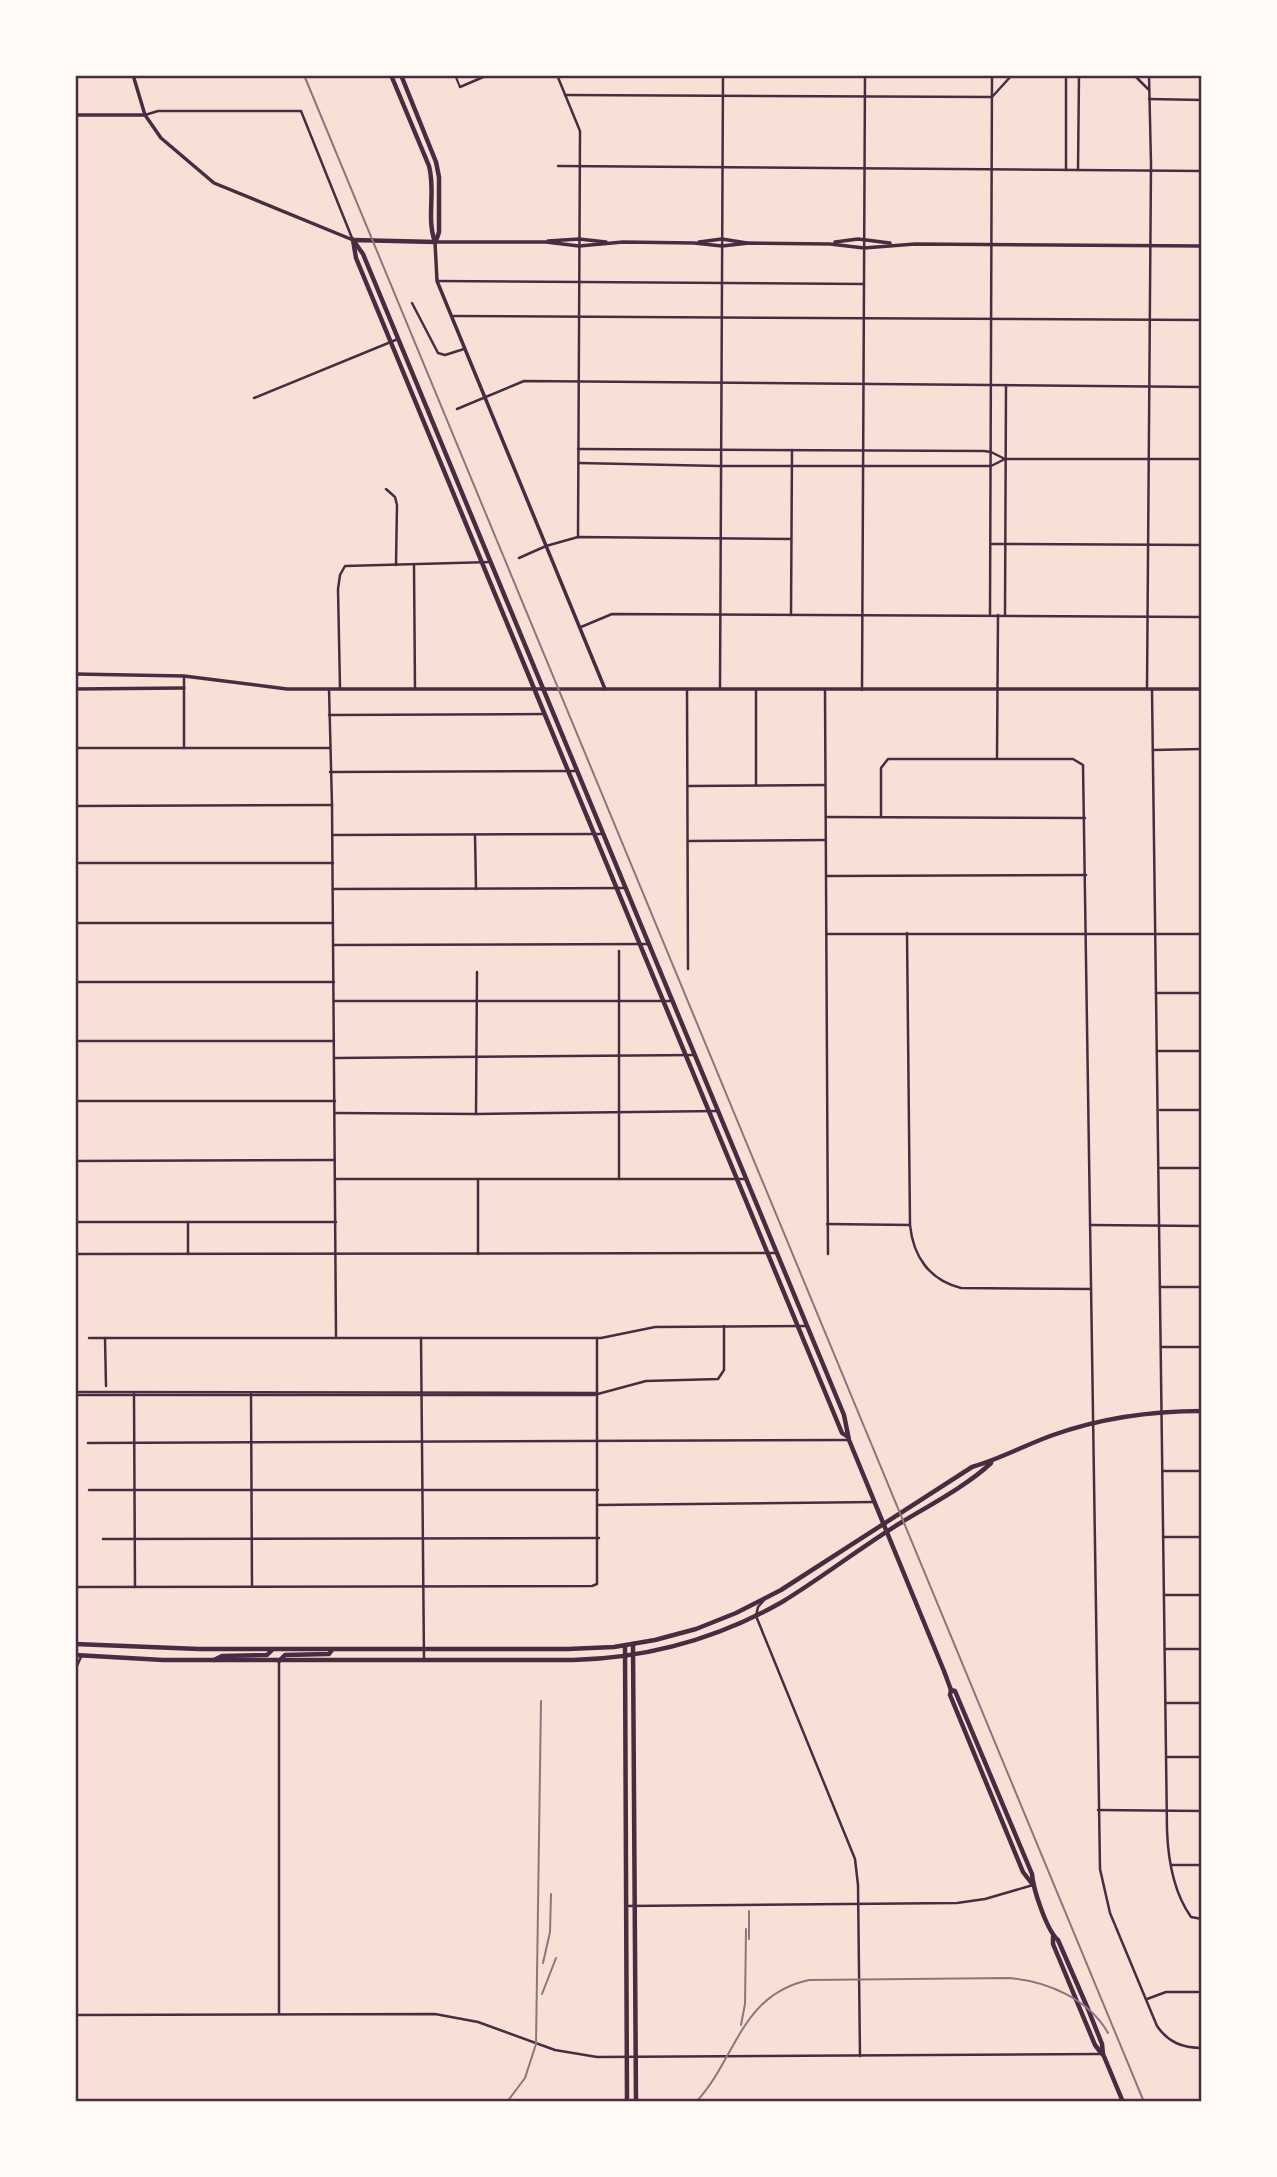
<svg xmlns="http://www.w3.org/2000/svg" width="1277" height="2177" font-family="'DejaVu Sans',sans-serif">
  <rect width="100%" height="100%" fill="#f7e1d7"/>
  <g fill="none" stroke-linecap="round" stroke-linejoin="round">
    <path stroke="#4a2c40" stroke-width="2" d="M455 75 460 87"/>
    <g stroke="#4a2c40" stroke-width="2.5">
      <path d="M557 75 580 131 578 537"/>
      <path d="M1134 75 1149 90"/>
      <path d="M460 87 488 75"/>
      <path d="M565 95 992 97 1012 75"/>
      <path d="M1149 99 1202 100"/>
      <path d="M145 115 158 111H301L352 238"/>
      <path d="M558 166 1202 171"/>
      <path d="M1066 170V75"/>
      <path d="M1078 170 1079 75"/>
      <path d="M437 281 864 284"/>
      <path d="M412 303 438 353 445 355 464 349"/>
      <path d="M453 316 1202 320"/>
      <path d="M254 398 398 339"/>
      <path d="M457 409 524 381 1202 387"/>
      <path d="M578 449 984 451 991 452 1005 459H1202"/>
      <path d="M579 463 720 466H991L1005 459"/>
      <path d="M386 489 395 497 397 505 396 565"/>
      <path d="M992 544 1202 545"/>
      <path d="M519 558 546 546 578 537 791 539"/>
      <path d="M414 565 415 689"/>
      <path d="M990 614 992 75"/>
      <path d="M791 615 792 450"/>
      <path d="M1005 615 1006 385"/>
      <path d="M581 627 612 614 1202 617"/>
      <path d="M184 677V748"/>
      <path d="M340 688 338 589 340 575 345 566 491 562"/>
      <path d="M720 688 723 75"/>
      <path d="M329 689 332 805 336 1336"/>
      <path d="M687 689 688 969"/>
      <path d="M1147 689 1151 164 1149 75"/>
      <path d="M756 690V785"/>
      <path d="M825 690 828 1254"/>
      <path d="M862 690 865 75"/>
      <path d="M1152 690 1167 1830C1168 1858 1174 1893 1191 1917L1202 1919"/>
      <path d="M329 715 544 714"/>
      <path d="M75 748H329"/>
      <path d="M1153 750 1202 749"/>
      <path d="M997 758 998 615"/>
      <path d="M330 772 577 771"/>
      <path d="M689 786 825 785"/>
      <path d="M75 806 332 805"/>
      <path d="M826 817 1085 818"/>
      <path d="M881 817V768L888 759H1073L1083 765 1100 1869 1110 1913 1157 2026C1168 2042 1182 2048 1202 2048"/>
      <path d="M334 835 603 834"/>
      <path d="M475 835 476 889"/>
      <path d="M689 841 825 840"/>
      <path d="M75 863H333"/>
      <path d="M827 876 1086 875"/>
      <path d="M333 889 626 888"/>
      <path d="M75 923H333"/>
      <path d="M907 933 910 1225C913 1256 929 1280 961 1288L1091 1289"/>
      <path d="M827 934H1202"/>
      <path d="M334 945 649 944"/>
      <path d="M75 982H334"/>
      <path d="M1156 993H1202"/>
      <path d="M334 1001H673"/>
      <path d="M75 1041H334"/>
      <path d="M1157 1051H1202"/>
      <path d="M335 1058 695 1055"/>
      <path d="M75 1101H335"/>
      <path d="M1160 1110H1202"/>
      <path d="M335 1113 476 1114 718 1111"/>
      <path d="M476 1114 477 972"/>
      <path d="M75 1161 335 1160"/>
      <path d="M1160 1168H1202"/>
      <path d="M335 1179H747"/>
      <path d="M619 1179V951"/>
      <path d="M478 1180V1254"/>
      <path d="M75 1222H336"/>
      <path d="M188 1222V1254"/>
      <path d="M827 1224 910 1225"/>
      <path d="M1090 1225 1202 1226"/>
      <path d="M75 1254 777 1253"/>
      <path d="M1160 1287H1202"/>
      <path d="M89 1338H601L655 1327 806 1326"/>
      <path d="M105 1338 106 1386"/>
      <path d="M421 1338 424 1660"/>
      <path d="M1161 1347H1202"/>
      <path d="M75 1392 597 1393"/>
      <path d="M134 1394 135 1587"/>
      <path d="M251 1394 252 1586"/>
      <path d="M75 1395H594L646 1381 718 1379 724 1370V1326"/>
      <path d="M88 1443 849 1440"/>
      <path d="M1163 1471H1202"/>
      <path d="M89 1490H598"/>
      <path d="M598 1505 875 1502"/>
      <path d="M1163 1537H1202"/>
      <path d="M103 1539 599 1538"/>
      <path d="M75 1587 592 1586 597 1584V1338"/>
      <path d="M1164 1595H1202"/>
      <path d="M765 1599 758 1607 756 1616 855 1859 858 1885 860 2056"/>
      <path d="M1165 1649H1202"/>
      <path d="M75 1670 81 1657"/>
      <path d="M1167 1703H1202"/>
      <path d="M1167 1757H1202"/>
      <path d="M1098 1810 1202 1811"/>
      <path d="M1171 1865H1202"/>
      <path d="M626 1906 957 1903 985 1899 1033 1885"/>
      <path d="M1147 1999 1166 1992H1202"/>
      <path d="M279 2013V1661"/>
      <path d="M75 2015 435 2014 478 2022 555 2050 597 2057 1099 2054"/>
    </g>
    <g stroke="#4a2c40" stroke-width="3.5">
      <path d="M133 75 145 115 161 138 214 183 353 240"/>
      <path d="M75 115H145"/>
      <path d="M548 241 579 239 606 242"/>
      <path d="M699 242 722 239 747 243"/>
      <path d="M835 242 858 239 890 243"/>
      <path d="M75 674 184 676 287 689H1202"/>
      <path d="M75 689 184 688"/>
      <path d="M605 689 437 281 435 242H546L579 246 623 242 694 243 722 246 749 243 830 244 864 248 915 244 1202 246"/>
    </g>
    <g stroke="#4a2c40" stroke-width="4.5">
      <path d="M391 75 429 166C436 191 426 218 435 242"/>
      <path d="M401 75 436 162 439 177V232L436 241"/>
      <path d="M353 240 363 254 844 1415 849 1440 944 1671 951 1690 950 1695 1023 1872 1033 1885"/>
      <path d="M353 240 356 258 842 1433 848 1437"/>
      <path d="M353 240 435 242"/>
      <path d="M633 1644 636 2102"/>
      <path d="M625 1646 627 2102"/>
      <path d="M951 1690 955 1691 1032 1874C1033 1889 1047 1931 1058 1940L1088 2009 1102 2044 1103 2054 1123 2102"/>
      <path d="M1053 1937V1944L1095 2045 1102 2054"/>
    </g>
    <g stroke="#4a2c40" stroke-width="4.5">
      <path d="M75 1644 199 1649H568L614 1647 655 1640 696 1629 736 1613 781 1590 972 1467C1000 1459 1025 1445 1053 1435 1101 1418 1151 1411 1202 1411"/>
      <path d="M75 1655 163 1660H573C647 1658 717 1639 782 1602 823 1577 861 1547 902 1522 930 1505 968 1485 991 1463"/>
      <path d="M214 1660 222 1656 267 1655 272 1650"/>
      <path d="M279 1661 285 1655 329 1654 332 1650"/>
    </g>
    <g stroke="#8f747c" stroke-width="2">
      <path d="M304 75 1144 2102"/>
      <path d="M749 1939V1911"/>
      <path d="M543 1963 550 1932 551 1894"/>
      <path d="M542 1994 556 1958"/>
      <path d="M741 2025 745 2004 746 1929"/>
      <path d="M507 2102 525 2078 536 2044 541 1701"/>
      <path d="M696 2102C737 2058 740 1995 809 1980L1009 1978C1047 1981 1089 1999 1108 2033"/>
      <path d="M718 2102 816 2101"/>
    </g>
  </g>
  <rect width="1277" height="2177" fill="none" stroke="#fffaf5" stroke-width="154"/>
  <rect x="77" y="77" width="1123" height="2023" fill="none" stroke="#4a2c40" stroke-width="2.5"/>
</svg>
